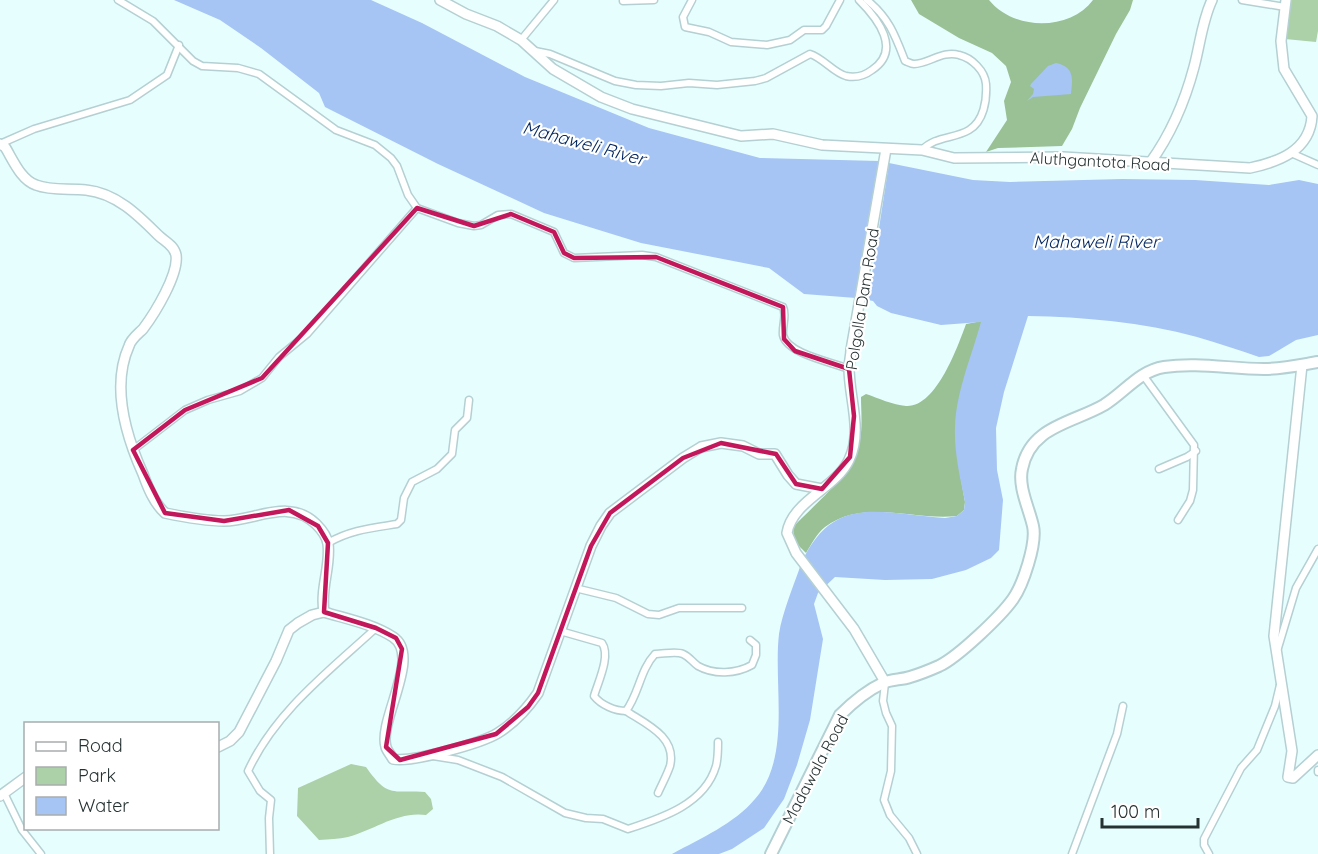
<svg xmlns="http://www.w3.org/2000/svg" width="1318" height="854" font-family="Quicksand,sans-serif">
  <rect width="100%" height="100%" fill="#e7feff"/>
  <g fill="#acd1a9">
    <path d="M1291 0H1318V31L1316 42 1285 39Z"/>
    <path d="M351 764 366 767C388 798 391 790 425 792L431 799 433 809 426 815C398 811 374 830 348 837 339 839 329 839 319 840L297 816 298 788Z"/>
  </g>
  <g fill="#99c195">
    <path d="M911 0H989C1014 31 1070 31 1093 0H1133L1130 10 1116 34 1080 108 1072 129 1062 146 998 148 986 152 1007 120 1004 101 1011 82 1006 66 992 53 959 38 919 14Z"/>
    <path d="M982 321 959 400 960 474 965 502 964 510 957 516C913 521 864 498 825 527 817 533 811 545 806 553L794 541 793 527C815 504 851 476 859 444 863 429 861 412 861 397L866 394C878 398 893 405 906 406 936 408 958 346 966 324Z"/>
  </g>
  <g fill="#a6c5f4">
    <path d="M174 0H371L422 23 525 77 649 128 760 158 879 161 856 298 804 294 769 268 641 243 544 213 438 164 325 107 319 93 261 48 220 20Z"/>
    <path d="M1056 63C1074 67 1073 78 1071 94L1033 97 1027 101 1033 94 1034 89 1030 86 1031 84 1048 66Z"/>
    <path d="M889 163 973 180 1010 182 1122 179 1195 180 1269 185 1299 180 1318 184V335L1296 340 1269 356 1259 357C1239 350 1218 343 1197 337 1142 322 1084 317 1028 316L1004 392 996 428 997 470 1003 500 999 550 991 558 966 570 932 579 885 580 835 577 818 593 814 604 823 639 810 720 797 765 784 799 764 828 732 849 719 854H672C701 838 734 824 755 799 792 757 773 685 779 634 782 613 794 585 801 564 833 492 882 514 945 518L957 516 964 510 965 502C960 477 954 452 955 427 956 392 972 355 981 322L941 325 891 313 877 306 873 301 868 300Z"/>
  </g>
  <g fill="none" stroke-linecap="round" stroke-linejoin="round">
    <defs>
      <g id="street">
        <path d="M118 0 153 21 193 61 202 66 238 68 259 74 336 130 375 145 391 158 397 166 408 195 417 208 458 223 474 226 481 225 498 215 511 214 554 232 564 253 574 258 642 255 656 257 783 307C787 315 782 325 783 335 787 354 832 362 849 369"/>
        <path d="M692 0 683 17 685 27 709 32 731 42 767 45 790 40 804 30H822L826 26 840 0"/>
        <path d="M867 0C889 18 895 35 905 61 908 62 911 64 914 64 928 64 943 50 959 55 972 58 985 71 986 84 987 100 984 121 969 130 954 139 935 136 922 150"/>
        <path d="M1242 0 1285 7"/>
        <path d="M623 1 654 0"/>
        <path d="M521 40 554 0"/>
        <path d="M535 51 550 54 615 81 636 85 661 86 689 83 717 85 755 81 766 78 810 54C823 58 834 73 846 76 855 78 864 76 872 70 902 50 878 19 859 0"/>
        <path d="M0 144 34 129 130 100 167 75 179 45"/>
        <path d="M1291 153 1318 165"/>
        <path d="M1143 375 1194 445 1193 490 1190 501 1178 520"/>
        <path d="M133 450 185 410 208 400 240 391 262 378 279 357 307 334 417 208"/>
        <path d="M1159 469 1187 457 1196 451"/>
        <path d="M328 543C350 530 372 528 397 524L401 520 404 498 412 482 437 469 452 454 455 430 467 418 469 400"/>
        <path d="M575 588 616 598 648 614 659 615 679 608H742"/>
        <path d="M560 631 602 643C611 656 598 682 594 696 601 705 615 711 626 711 639 694 640 670 655 654 664 654 676 651 683 654 690 657 692 662 698 666 714 675 736 674 752 665L756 655V645L750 640"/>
        <path d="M1278 648 1296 588 1318 549"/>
        <path d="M885 683 883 701 886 713 892 726 891 771 884 800 890 815 909 838 917 854"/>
        <path d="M626 711C646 724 677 737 670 766 667 775 662 784 658 793"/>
        <path d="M433 756 458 760 502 777 565 813 586 818 603 819 628 829C662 818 705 804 716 766 718 759 718 750 718 742"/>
        <path d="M1318 770V772"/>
        <path d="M4 793 22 830 41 854"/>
        <path d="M270 854 269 818 271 800 260 791 248 771C275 712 329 671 376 628"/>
        <path d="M1072 854 1117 734 1123 706"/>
        <path d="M1209 854 1204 845V839L1241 768 1257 750 1275 706 1280 685"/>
      </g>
      <g id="secondary">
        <path d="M440 0 466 14 497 26 521 40 553 69 601 97 632 109 741 136 773 134 822 145 922 150 954 158 1063 157 1250 168C1278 162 1310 151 1312 116L1284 69 1281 41 1286 0"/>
        <path d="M0 144 5 147C13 160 21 180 36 185 51 191 70 188 86 190 116 193 138 215 158 235 164 241 174 245 176 255 179 274 155 313 143 329 138 334 131 339 129 346 111 386 126 436 143 474 148 488 154 503 165 513 184 517 205 521 224 521 257 520 289 498 316 524 321 529 327 537 328 544 331 566 320 588 324 612"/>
        <path d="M1150 163C1171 134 1185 101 1194 67 1200 45 1202 21 1212 0"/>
        <path d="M1302 365 1274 636 1292 751 1288 777 1293 778 1318 755"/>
        <path d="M324 612C347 619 373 624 393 637 422 656 378 720 386 747 387 751 391 755 393 759 411 763 482 743 498 733 514 723 527 709 538 693L591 546 601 526 610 513 683 458 701 447 721 443 743 446 759 454H775L788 475 796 484 822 489"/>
        <path d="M885 682 854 629 796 553 787 533C792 501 836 488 849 460 863 431 849 398 849 368 849 362 851 356 851 350L886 149"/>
        <path d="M218 747 230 741 239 732 276 661 289 630 298 623 312 615 324 612"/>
        <path d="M0 796 26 777"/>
      </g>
      <path id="primary" d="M771 854 840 715C853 702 866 691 883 683 892 679 901 680 910 677 920 674 930 670 939 666 958 657 1001 616 1013 599 1023 585 1037 543 1033 526 1029 508 1018 487 1022 469 1030 426 1073 423 1104 405 1125 392 1139 371 1164 367 1197 362 1231 369 1264 369 1282 369 1300 365 1318 362"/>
    </defs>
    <use href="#street" stroke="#b5d0d2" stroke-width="9"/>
    <use href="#secondary" stroke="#b5d0d2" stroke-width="12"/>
    <use href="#primary" stroke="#b5d0d2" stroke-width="14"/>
    <use href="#street" stroke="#fff" stroke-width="6"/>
    <use href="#secondary" stroke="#fff" stroke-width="9"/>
    <use href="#primary" stroke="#fff" stroke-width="10"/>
  </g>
  <path fill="none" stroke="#c2185b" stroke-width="4.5" stroke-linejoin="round" d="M417 208 474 226 511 214 554 232 564 253 574 258 656 257 783 307 784 339 795 351 849 369 854 416 850 457 822 489 796 484 776 454 721 443 683 458 610 513 591 546 538 693 528 707 496 734 400 760 386 747 402 649 396 638 376 628 324 612 328 543 318 526 289 510 224 521 165 513 133 450 185 410 262 378Z"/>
  <g text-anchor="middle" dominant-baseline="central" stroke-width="4.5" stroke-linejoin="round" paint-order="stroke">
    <g font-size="16" fill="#263131" stroke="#fff">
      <text transform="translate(1100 161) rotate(3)">Aluthgantota Road</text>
      <text transform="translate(862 299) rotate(-81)">Polgolla Dam Road</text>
      <text transform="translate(815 769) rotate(-62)">Madawala Road</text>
    </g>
    <g font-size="18" font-style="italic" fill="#062a61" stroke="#fff">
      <text transform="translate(584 143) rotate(15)">Mahaweli River</text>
      <text x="1096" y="241">Mahaweli River</text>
    </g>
  </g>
  <rect x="24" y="722" width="195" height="108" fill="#ffffff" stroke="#a8adad" stroke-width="1.5"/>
  <rect x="36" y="742" width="30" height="9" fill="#ffffff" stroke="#a8adad" stroke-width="1.5"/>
  <text x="78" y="752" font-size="18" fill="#263131">Road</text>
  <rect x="36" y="767" width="30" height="18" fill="#acd1a9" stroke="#a8adad" stroke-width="1.5"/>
  <text x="78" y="782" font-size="18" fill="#263131">Park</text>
  <rect x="36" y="797" width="30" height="18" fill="#a6c5f4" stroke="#a8adad" stroke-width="1.5"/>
  <text x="78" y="812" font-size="18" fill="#263131">Water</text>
  <path d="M1102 818v9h96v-9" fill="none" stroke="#263131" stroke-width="3"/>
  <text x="1111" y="818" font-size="18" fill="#263131" stroke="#ffffff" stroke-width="4.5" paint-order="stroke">100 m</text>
</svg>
